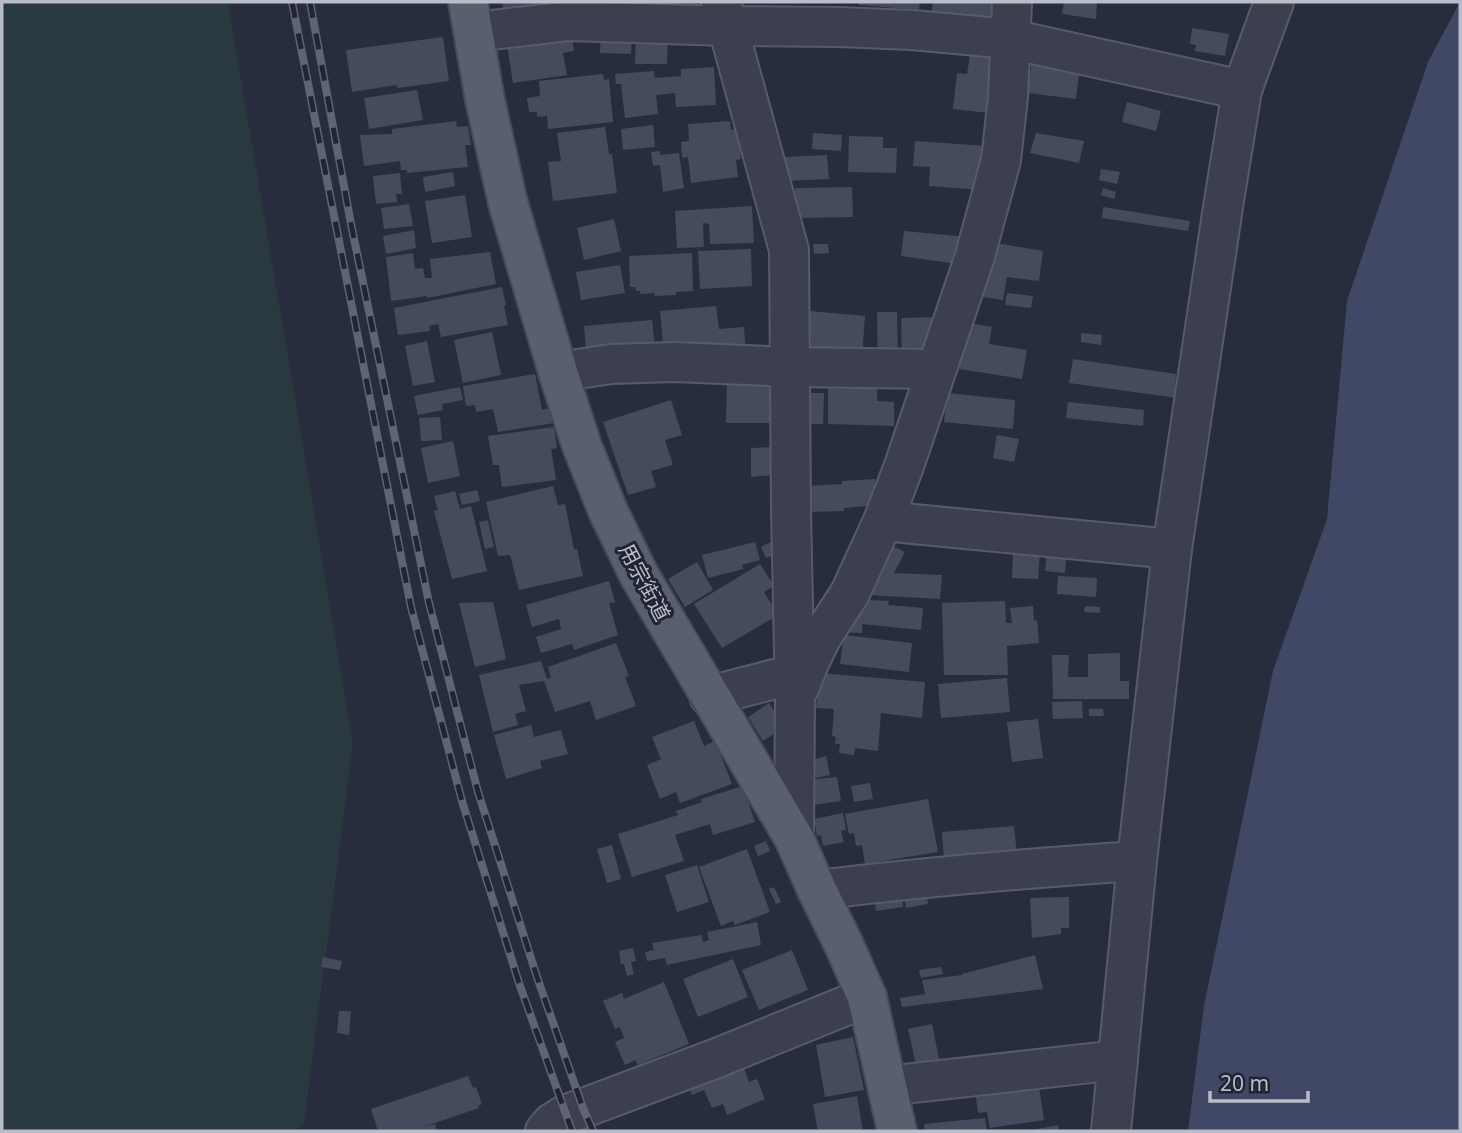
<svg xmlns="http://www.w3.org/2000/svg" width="1462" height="1133" font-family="'Noto Sans','Noto Sans JP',sans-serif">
  <rect width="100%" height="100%" fill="#282d3e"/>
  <path fill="#2a393f" d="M2 2H228L353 743 304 1123 293 1131H2Z"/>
  <path fill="#404865" d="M1460 2V1131H1188L1204 1006 1273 671 1327 519 1347 301 1428 62Z"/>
  <g fill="#454b5d">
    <path d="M502 2H550L551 8 504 13Z"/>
    <path d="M859 2H920L919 10 859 5Z"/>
    <path d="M933 2 992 3 990 22 931 13Z"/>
    <path d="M1064 2H1097L1096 19 1062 14Z"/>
    <path d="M1192 28 1229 34 1225 56 1195 51 1196 45 1190 44Z"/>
    <path d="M571 29 574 51 563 53 567 75 513 83 505 32Z"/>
    <path d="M636 29 668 30 667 64H635Z"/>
    <path d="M601 30H632L631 54 600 53Z"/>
    <path d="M443 37 449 81 398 88 396 85 352 92 346 50Z"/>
    <path d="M971 49 1000 52 989 113 953 109 957 73 967 74Z"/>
    <path d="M1032 57 1080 62 1076 99 1028 93Z"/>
    <path d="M714 67 716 105 676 107 675 93 656 95 658 114 625 118 621 84H616L615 74 654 71 655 78 681 76V69Z"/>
    <path d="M603 74 604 80 609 79 613 122 548 129 547 116 537 117V112H529L527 98 540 96 539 81Z"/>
    <path d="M417 90 423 120 369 129 364 98Z"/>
    <path d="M1127 102 1161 111 1156 131 1122 122Z"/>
    <path d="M456 121 457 127 468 126 471 145H465L468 167 407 173V170H401L400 161 364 166 360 135 392 134V129Z"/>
    <path d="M730 121 731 130 738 129 741 159 736 160 738 177 691 183 688 157 682 158 681 142 689 141 688 124Z"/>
    <path d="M653 125 655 147 623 150 621 129Z"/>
    <path d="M605 127 609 154H612L617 193 553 201 548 162 561 161 557 133Z"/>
    <path d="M813 133 842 135 841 151 812 149Z"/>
    <path d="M1036 133 1084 141 1079 163 1030 153Z"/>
    <path d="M849 136 883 137V148H897L896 173 848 172Z"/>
    <path d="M915 141 986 146 982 190 929 186 930 167 913 166Z"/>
    <path d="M660 151V155L679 153 684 188 663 192 660 165 653 166 651 152Z"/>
    <path d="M827 155 829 179 786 181 785 157Z"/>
    <path d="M1101 169 1120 172 1117 184 1099 180Z"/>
    <path d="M453 172 455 186 425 192 423 177Z"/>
    <path d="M400 173 402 194H396L397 202 376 204 373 176Z"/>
    <path d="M852 187 853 217 796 218 795 188Z"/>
    <path d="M1103 188 1116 192 1114 199 1101 195Z"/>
    <path d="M465 195 472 237 432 243 425 201Z"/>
    <path d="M409 204 413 226 384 229 381 208Z"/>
    <path d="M752 206 754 243 710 244 709 224 703 223 704 247 677 248 675 211Z"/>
    <path d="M1103 207 1190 221 1188 231 1102 218Z"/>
    <path d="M614 219 621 251 584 260 577 228Z"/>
    <path d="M414 230 416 248 386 254 383 236Z"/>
    <path d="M904 231 968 237 958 264 901 256Z"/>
    <path d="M996 243 1043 251 1039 281 1007 277 1003 300 983 297 988 264Z"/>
    <path d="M813 244H828L829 253 814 254Z"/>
    <path d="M751 249 752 286 700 289 698 251Z"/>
    <path d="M490 252 496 284 427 298V296L391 301 386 257 413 253 415 269 423 268 425 278H432L430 259Z"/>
    <path d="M692 253 693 291 676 292V295L655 296 654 293 640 294V291H636L635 287H630L629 256Z"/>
    <path d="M620 265 625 293 581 300 576 272Z"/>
    <path d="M502 287 506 305 504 306 508 325 441 337 438 324 429 326 430 331 398 335 394 308Z"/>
    <path d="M1007 293 1033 296 1031 308 1005 305Z"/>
    <path d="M716 306 719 329 744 327 746 354H664L660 311Z"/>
    <path d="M810 311 865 316 862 358 807 354Z"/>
    <path d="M877 312H897L898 366H878Z"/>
    <path d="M936 317 927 365H902L901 318Z"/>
    <path d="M652 320 656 354 587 361 584 326Z"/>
    <path d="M969 323 992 327 989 344 1027 350 1022 379 959 369Z"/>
    <path d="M492 332 501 375 463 383 454 340Z"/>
    <path d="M1081 333 1102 335 1101 345 1081 342Z"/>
    <path d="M427 341 435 382 413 386 405 346Z"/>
    <path d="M1073 359 1176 374 1175 386H1179L1177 398 1069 383Z"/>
    <path d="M535 374 542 410 549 408 554 423 498 432 493 409 476 412 475 405 466 406 463 386Z"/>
    <path d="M727 380H774V423H726Z"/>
    <path d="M460 387 463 400 442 404 443 410 418 415 414 396Z"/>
    <path d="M828 388 877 389V401L894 402V426L828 424Z"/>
    <path d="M808 393H824L823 424H808Z"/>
    <path d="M947 393 1015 400 1013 429 944 422Z"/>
    <path d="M671 400 682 435 665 440 673 465 651 471 656 487 628 495 603 422Z"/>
    <path d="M1068 402 1144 410 1143 426 1066 418Z"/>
    <path d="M440 417 442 440 421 441 419 418Z"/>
    <path d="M554 427 557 448 551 449 556 480 502 487 499 465H493L488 436Z"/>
    <path d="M997 435 1019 439 1014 462 993 458Z"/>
    <path d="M453 441 460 476 428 483 421 448Z"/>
    <path d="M773 447V475L751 477V448Z"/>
    <path d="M875 479 876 505 844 508V511L809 512 807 486 842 484V481Z"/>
    <path d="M553 486 558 505 565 504 574 549H577L583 576 519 590 510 555 498 556 486 502Z"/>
    <path d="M477 490 480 501 462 505 459 494Z"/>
    <path d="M455 491 460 509 471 506 487 571 452 579 434 511 438 510 434 496Z"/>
    <path d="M488 520 494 547 485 549 479 522Z"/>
    <path d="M775 540 781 552 766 558 761 547Z"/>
    <path d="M755 542 760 560 742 565 743 569 708 578 702 555Z"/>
    <path d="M888 544 905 552 894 573 942 575 940 599 868 595Z"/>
    <path d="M1047 549 1067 551 1065 573 1045 571Z"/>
    <path d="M1013 551 1040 552 1038 579 1012 578Z"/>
    <path d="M697 562 713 590 685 607 668 579Z"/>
    <path d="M760 564 774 586 764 592 778 615 722 648 694 604Z"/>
    <path d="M1058 576 1097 578 1096 597 1057 594Z"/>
    <path d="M609 581 615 602 609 603 618 635 574 650 572 644 541 653 536 637 561 629 559 619 532 627 526 605Z"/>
    <path d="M868 600 889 601 888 605 923 608 921 630 862 624V633L840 632Z"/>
    <path d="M1005 601 1006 623H1012L1010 608 1033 606 1034 621 1037 620 1039 643 1007 646 1008 675H944L942 603Z"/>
    <path d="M493 602 506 659 475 667 459 603Z"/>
    <path d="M1085 606 1100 607V613L1084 612Z"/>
    <path d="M844 635 912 643 909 672 840 664Z"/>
    <path d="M616 643 629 676 625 677 636 706 596 720 590 701 555 712 544 681 519 685 526 711 515 714 518 725 493 732 479 675 541 661 547 679 551 678 548 667Z"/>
    <path d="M1120 653V681H1129V699H1053L1052 655H1069L1068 677H1088V654Z"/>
    <path d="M820 673 925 682 922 718 881 713 878 751 855 748 854 755 839 753 840 744H835L836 737 832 736 834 709 816 708Z"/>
    <path d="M1007 678 1010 712 941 718 938 684Z"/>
    <path d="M1082 701 1083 718 1053 719 1052 702Z"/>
    <path d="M769 703 784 727 763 741 748 717Z"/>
    <path d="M1089 709H1103L1104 716H1089Z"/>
    <path d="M1038 719 1043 758 1012 762 1007 722Z"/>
    <path d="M694 721 704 746 715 741 732 784 680 803 676 792 660 799 647 765 661 759 652 737Z"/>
    <path d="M531 725 534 737 561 730 568 754 540 761 542 768 506 779 494 735Z"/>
    <path d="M826 756 830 775 816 778 812 760Z"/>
    <path d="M837 777 841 801 813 805 809 780Z"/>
    <path d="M870 783 873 799 854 802 851 786Z"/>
    <path d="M743 786 755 822 713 835 710 824 675 835 684 861 632 877 618 834 678 815 676 811 702 802 701 799Z"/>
    <path d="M928 799 938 852 865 864 862 845 856 846 854 833 849 834 845 814Z"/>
    <path d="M843 813 846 830 841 831 844 842 823 846 821 835 817 836 814 819Z"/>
    <path d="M1014 826 1017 855 944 860 942 832Z"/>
    <path d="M766 841 770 851 758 856 754 846Z"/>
    <path d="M612 845 621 879 607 883 597 849Z"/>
    <path d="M747 849 770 912 735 925 733 921 721 926 699 867Z"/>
    <path d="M697 865 709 902 677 912 665 875Z"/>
    <path d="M925 884 928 904 906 908 903 888Z"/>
    <path d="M774 887 781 902 776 904 769 889Z"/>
    <path d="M900 887 903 907 876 911 873 891Z"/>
    <path d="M1069 897V928H1061V934L1032 938 1030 898Z"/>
    <path d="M757 922 761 945 667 965 665 958 647 961 645 952 654 950 652 943 701 935 703 942 709 940 707 932Z"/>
    <path d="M633 948 636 961 631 962 634 974 627 976 624 964H621L619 951Z"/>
    <path d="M792 950 808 990 759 1010 742 970Z"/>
    <path d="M1035 955 1043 989 902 1007 900 998 925 994 922 980 962 975V974Z"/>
    <path d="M323 957 342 961 340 970 321 967Z"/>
    <path d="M733 959 748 997 698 1017 683 979Z"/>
    <path d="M941 967 943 974 921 978 919 970Z"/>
    <path d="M664 982 689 1044 638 1065 635 1060 625 1065 615 1042 624 1038 620 1027 615 1029 603 1001 622 993 624 999Z"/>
    <path d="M339 1011H351L349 1035 337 1033Z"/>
    <path d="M932 1024 940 1064 917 1070 908 1029Z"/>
    <path d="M853 1037 864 1090 825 1097 816 1045Z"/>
    <path d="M742 1063 749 1082 757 1079 765 1099 727 1115 723 1104 712 1108 704 1090 692 1095 688 1085Z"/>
    <path d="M468 1076 473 1088 476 1087 482 1104 478 1106 479 1108 420 1128 435 1124 437 1131H378L371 1109Z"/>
    <path d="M1038 1081 1044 1120 990 1128 987 1112 978 1113 976 1097 985 1096 984 1090Z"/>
    <path d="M857 1096 863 1131H818L813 1104Z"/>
    <path d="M985 1118 987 1131H925L924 1124Z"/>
    <path d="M1058 1125 1059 1131H1033V1130Z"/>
  </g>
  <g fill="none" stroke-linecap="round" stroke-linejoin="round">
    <defs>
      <g id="minor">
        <path d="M721 2 789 250 791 510 795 699 794 838"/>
        <path d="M474 32 569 21 728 26 839 27 912 30 1010 39 1242 90"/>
        <path d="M558 372 611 364 674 362 791 367 936 369"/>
        <path d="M883 521 1172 549"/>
        <path d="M799 688 809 663 821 638 850 593 883 521 904 466 975 256 1001 160 1008 97 1012 2"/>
        <path d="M709 696 794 674"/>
        <path d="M817 890C924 877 1030 868 1137 861"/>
        <path d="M887 1086 1118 1060"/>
        <path d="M545 1131 552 1123 565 1115 717 1058 867 997"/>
        <path d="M1111 1131 1137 861 1172 549 1223 207 1242 90 1274 2"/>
      </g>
      <path id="major" d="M468 2 485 100 508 203 558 372 582 446 608 511 639 575 794 838 817 890 844 945 867 997 897 1131"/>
    </defs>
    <use href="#minor" stroke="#575b69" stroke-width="42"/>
    <use href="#major" stroke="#464957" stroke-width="42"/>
    <use href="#minor" stroke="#3c404e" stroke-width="38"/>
    <use href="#major" stroke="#5a5f6e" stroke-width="38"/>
    <defs>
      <g id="rail">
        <path d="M292 2 411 607 462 801 519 983 572 1131"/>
        <path d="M310 2 351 224 429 603 478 792 537 977 583 1108 593 1131"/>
      </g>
    </defs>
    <use href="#rail" stroke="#5f6374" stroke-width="8"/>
    <use href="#rail" stroke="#212533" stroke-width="5" stroke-dasharray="16" stroke-linecap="butt"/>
  </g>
  <g text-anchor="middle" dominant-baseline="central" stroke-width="6" stroke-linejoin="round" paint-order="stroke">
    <g font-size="21" fill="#b9bcc9" stroke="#212533">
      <text transform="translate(645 582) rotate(62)">用宗街道</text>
    </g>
  </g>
  <rect width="1462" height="1133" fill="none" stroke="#b9bcc9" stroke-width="7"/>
  <path d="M1210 1091v10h98v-10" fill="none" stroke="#b9bcc9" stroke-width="3.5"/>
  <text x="1220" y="1091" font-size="21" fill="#b9bcc9" stroke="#212533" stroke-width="5" paint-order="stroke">20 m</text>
</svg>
